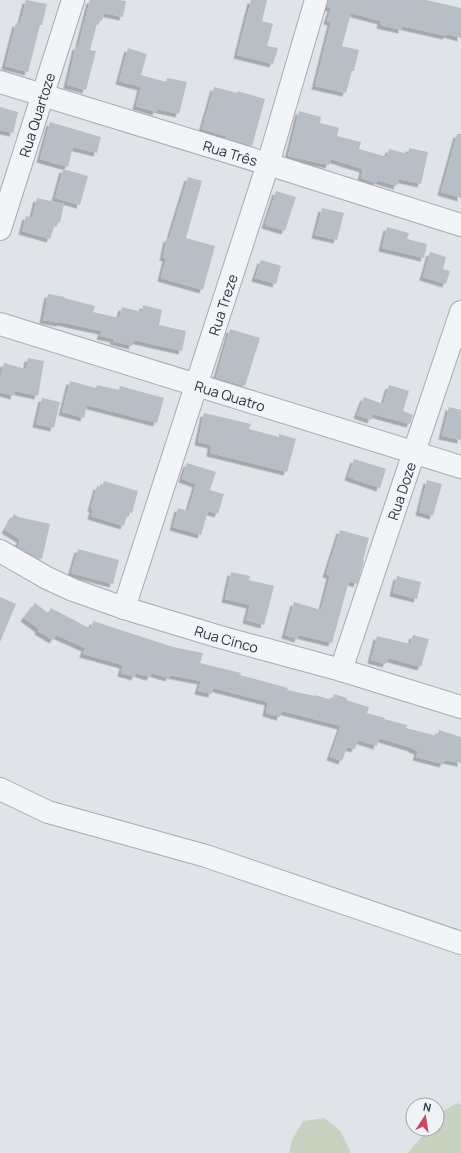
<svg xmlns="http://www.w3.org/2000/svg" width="461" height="1153" font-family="Manrope,sans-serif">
  <defs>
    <filter id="shadow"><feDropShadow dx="-3.5" dy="3.5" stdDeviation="0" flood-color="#0004"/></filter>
  </defs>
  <rect width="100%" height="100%" fill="#e0e4e9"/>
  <g fill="#c7d2c1">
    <path d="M457 1103 461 1105V1153H408L428 1129H437V1116L438 1114Z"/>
    <path d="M325 1118 341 1132 351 1153H289L292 1140 303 1121Z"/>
  </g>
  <g fill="#b7bec5" filter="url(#shadow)">
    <path d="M26 0 47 4 42 25H40L28 72 5 66 16 23 20 24Z"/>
    <path d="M90 0H118L126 1 123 17 104 13 102 21 98 20 90 50 96 51 86 90 67 85 76 46 78 47Z"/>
    <path d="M251 0H267L262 21 273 24 267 46 278 48 273 64 237 55Z"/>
    <path d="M328 0H426L461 8V38L447 34 446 36 402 26V30L380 25 381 21 351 13 342 46 359 50 354 71H352L346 93 315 86 331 22 327 21 331 8 327 7Z"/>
    <path d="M128 48 147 54 141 75 166 82 167 78 187 82 179 114 157 109 156 112 136 106 141 87 119 81Z"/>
    <path d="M214 87 237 93 238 91 265 99 252 146 225 138V136L202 129Z"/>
    <path d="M0 107 18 112 13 133 0 130Z"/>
    <path d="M299 111 321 117 320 123 339 128 337 136 361 142 359 149 387 157 389 149 408 154 409 148 428 152 421 184 399 179 397 186 377 180 376 183 361 178 363 169 331 159 329 165 288 156Z"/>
    <path d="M50 122 101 137 97 153 73 147 68 167 40 159Z"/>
    <path d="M457 134H461V198L441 192Z"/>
    <path d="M63 169 88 176 80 205 55 198Z"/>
    <path d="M188 177 202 181 186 238 215 246 203 290 161 278 166 258 163 257 167 238 169 239Z"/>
    <path d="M276 191 296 197 285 231 265 225Z"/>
    <path d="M37 198 64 204 60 223 56 222 50 239 22 231 26 216 32 218Z"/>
    <path d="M322 208 344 213 337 240 315 235Z"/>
    <path d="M387 227 409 233 407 239 427 244 424 258 382 248Z"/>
    <path d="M430 252 446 257 443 269 450 271 446 284 423 277Z"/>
    <path d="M261 260 281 266 276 284 255 278Z"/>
    <path d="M48 294 65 297 64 298 95 306 93 312 119 318 122 307 142 312 143 305 162 310 159 325 186 331 182 351 134 340 132 346 113 341 114 339 100 336 102 331 60 322V323L43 320Z"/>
    <path d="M230 329 260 338 245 386 216 378Z"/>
    <path d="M28 358 44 361 38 396 15 391 14 396 0 392V379L4 363 26 369Z"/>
    <path d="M70 381 96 388 97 385 119 390 120 386 164 398 157 423 87 405 84 418 62 412Z"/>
    <path d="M389 385 409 391 403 411 413 415 410 424 373 414 371 420 357 415 364 397 383 404Z"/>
    <path d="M42 398 60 402 54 428 36 424Z"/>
    <path d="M449 407 461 410V440L442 436Z"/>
    <path d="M204 413 251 424 249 429 279 437V434L296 439 287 472 210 453 211 445 198 442Z"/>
    <path d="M354 459 386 469 380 488 348 477Z"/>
    <path d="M187 463 216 472 210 490 224 494 218 514 208 511 201 535 173 527 178 508 188 511 196 484 182 479Z"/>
    <path d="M427 480 442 484 433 516 419 512Z"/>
    <path d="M104 481 138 491 132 513 128 512 124 526 91 516 93 509 91 508 97 486 102 487Z"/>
    <path d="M14 514 19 517 50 524 42 559 37 558 18 547 20 539 5 530Z"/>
    <path d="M340 530 369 538 363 560 364 561 357 584 349 581 332 643 299 635 298 639 285 635 294 602 321 610 330 575 326 574Z"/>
    <path d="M78 549 119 560 113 584 71 573Z"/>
    <path d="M231 572 250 576 249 580 274 586 264 625 246 620 250 605 225 599Z"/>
    <path d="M397 576 421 582 417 599 393 593Z"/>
    <path d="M0 597 16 604 0 642Z"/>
    <path d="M35 603 48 613 51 608 91 629 93 621 173 647 203 653 200 663 241 673 240 675 288 688 287 690 315 696V695L332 700 334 694 347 698 346 700 369 707 367 713 385 718 384 719 407 725 406 728 437 736 439 730 461 737V763L445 760 443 764 416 757 418 751 412 749V748L379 738 377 746 358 740 355 749 347 747 342 761 330 757 341 726 282 711 280 717 266 713 268 702 213 688 212 694 198 691 201 681 170 675 169 678 152 673 150 677 136 673 135 677 121 673 123 665 83 654 85 648 56 635 53 640 38 631 39 629 24 618Z"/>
    <path d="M413 635 429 639 421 667 388 658 386 664 371 660 377 636 410 644Z"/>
  </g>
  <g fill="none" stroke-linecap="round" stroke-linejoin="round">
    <defs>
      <g id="minor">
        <path id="s1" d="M0 82 268 164 461 225"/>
        <path id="s2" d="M0 229 73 0"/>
        <path id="s3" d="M0 324 461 467"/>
        <path id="s4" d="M0 551 47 578 73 590 124 608 220 637 341 670 461 707"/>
        <path id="s5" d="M124 608 268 164 316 0"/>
        <path id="s6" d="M341 670 461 312"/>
        <path d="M0 789 48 812 206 856 461 943"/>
      </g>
    </defs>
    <use href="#minor" stroke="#a5abb3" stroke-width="24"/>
    <use href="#minor" stroke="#f2f4f7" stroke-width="22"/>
  </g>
  <g text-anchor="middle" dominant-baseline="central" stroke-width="3.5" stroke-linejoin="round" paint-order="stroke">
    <g font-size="14" fill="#29333f" stroke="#eff3f6">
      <text stroke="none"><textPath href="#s2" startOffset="120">Rua Quartoze</textPath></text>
      <text stroke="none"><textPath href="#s1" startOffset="241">Rua Três</textPath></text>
      <text stroke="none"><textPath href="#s5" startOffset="319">Rua Treze</textPath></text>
      <text stroke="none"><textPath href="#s3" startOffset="241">Rua Quatro</textPath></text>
      <text stroke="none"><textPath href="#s6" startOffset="189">Rua Doze</textPath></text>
      <text stroke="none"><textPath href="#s4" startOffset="244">Rua Cinco</textPath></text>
    </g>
  </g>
  <g transform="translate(425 1117) rotate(12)"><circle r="19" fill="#eff3f6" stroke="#a0a6ad"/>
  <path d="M0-3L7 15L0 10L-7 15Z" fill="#cb4766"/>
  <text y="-6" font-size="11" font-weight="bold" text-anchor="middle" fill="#29333f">N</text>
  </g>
</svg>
